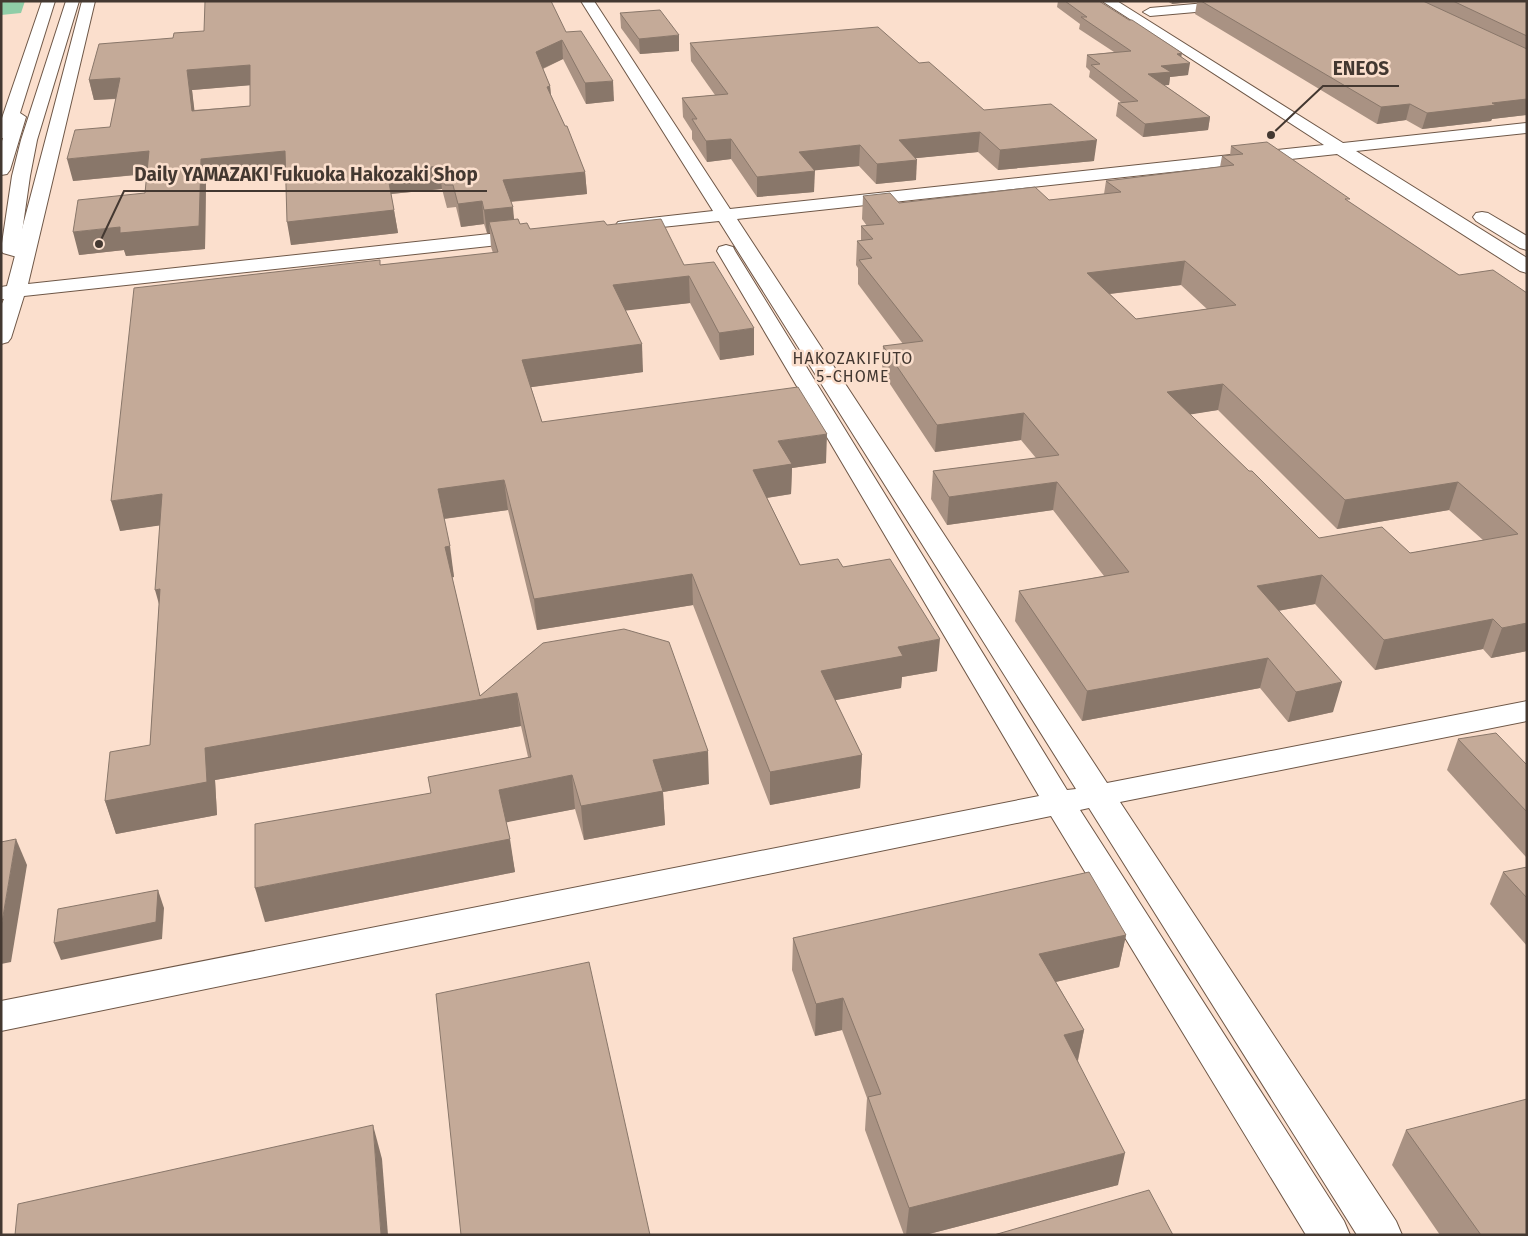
<svg xmlns="http://www.w3.org/2000/svg" width="1528" height="1236" font-family="'Fira Sans',sans-serif">
  <rect width="100%" height="100%" fill="#fbdfcd"/>
  <path fill="#90cda7" d="M1 1H25L21 13 1 15Z"/>
  <g fill="none" stroke-linecap="round" stroke-linejoin="round">
    <defs>
      <path id="street" d="M1228 1H1282L1276 5 1150 16 1143 12 1150 8Z"/>
      <g id="secondary">
        <path d="M82 1H95L28 284 527 230 534 232 536 236 534 240 527 242 24 296 11 338 8 342 1 344V306L4 299H1V287L7 286Z"/>
        <path d="M581 1H594L730 209 1324 145 1102 1H1117L1343 143 1527 123V133L1356 151 1527 258V273L1520 271 1337 154 737 219 1107 783 1527 701V721L1120 802 1396 1221 1402 1235H1357L1089 808 1080 810 1344 1221 1350 1235H1306L1051 816 1 1031V1001L1039 796 717 251 719 247 726 245 733 247 735 251 1067 790 1076 789 719 221 624 231 618 230 615 226 618 222 624 221 713 211Z"/>
        <path d="M1482 212 1488 213 1527 236V250L1520 248 1476 221 1473 217 1476 213Z"/>
      </g>
      <g id="highway">
        <path d="M42 1H55L20 113 26 117 10 170 7 174 1 175V144L3 138H1V121Z"/>
        <path d="M66 1H79L37 140 30 176 20 246 31 249 33 253 31 257 24 259 3 253 1 250 12 176 21 140Z"/>
      </g>
    </defs>
    <use href="#street" stroke="#6e5747" stroke-width="2"/>
    <use href="#secondary" stroke="#6e5747" stroke-width="2"/>
    <use href="#highway" stroke="#6e5747" stroke-width="2"/>
    <use href="#street" fill="#fff" fill-rule="evenodd"/>
    <use href="#secondary" fill="#fff" fill-rule="evenodd"/>
    <use href="#highway" fill="#fff" fill-rule="evenodd"/>
  </g>
  <g fill="#a99283" fill-rule="evenodd">
    <path d="M1058 1H1099L1181 57 1188 75 1170 77 1169 85H1164L1210 117 1208 130 1143 137 1116 116 1118 103H1122L1089 77 1090 71 1086 67 1087 55 1114 52 1079 29 1080 24 1057 7Z"/>
    <path d="M1167 1H1527V115L1492 119 1491 121 1422 129 1406 120 1377 124 1195 14 1197 2 1172 4Z"/>
    <path d="M620 13 679 51 640 54 621 28Z"/>
    <path d="M566 32 614 101 586 104 563 59 543 69 550 86 551 95 585 172 587 194 511 202 514 220 520 224 530 229 607 225 684 265 754 355 720 360 690 303 625 310 643 372 531 387 542 422 826 463 792 468 791 494 767 498 800 565 843 567 937 671 902 677 901 688 835 700 862 755 860 788 770 805 693 605 537 630 508 510 444 519 454 577H452L480 696 543 643 709 784 663 792 665 825 584 840 575 809 506 822 515 872 265 922 431 793 528 757 521 726 215 780 217 815 116 834 105 801 150 745 159 605 160 525 120 531 380 265 493 253 491 247 490 233H487L484 224 461 227 456 207 447 208 442 189 391 194 398 233 291 245 285 173 206 181 205 249 126 256 124 250 79 255 145 193 147 174 73 181 110 127 116 99 94 100 89 80 173 38ZM250 85V106L194 110 192 90Z"/>
    <path d="M690 43 919 63 984 110 1094 161 998 170 978 152 916 158V180L876 184 859 166 814 170V192L757 197 731 159 707 162 692 139V131L683 117 682 98 715 95 691 61Z"/>
    <path d="M1231 146 1349 202 1459 275 1527 293V651L1491 658 1483 649 1375 670 1315 604 1278 611 1333 712 1288 722 1260 688 1082 721 1015 621 1019 591 1104 576 1053 510 947 525 931 499 933 471 1036 458 1021 440 935 452 882 372 883 346 903 344 858 284V268L856 265 857 241H861V226H867L862 219 863 196 899 203 1049 200 1104 194 1106 181 1220 167 1222 156H1230ZM1181 285 1207 309 1136 319 1110 294ZM1218 410 1337 529 1449 510 1483 540 1410 553 1319 538 1249 471 1190 414Z"/>
    <path d="M1458 739 1527 765V858L1447 770Z"/>
    <path d="M1527 867V946L1490 904 1503 872Z"/>
    <path d="M1126 935 1119 967 1056 982 1084 1030 1078 1061 1118 1185 925 1235H904L865 1130 867 1098 842 1030 815 1036 792 970 793 938Z"/>
    <path d="M1406 1130 1527 1235H1440L1392 1165Z"/>
  </g>
  <g fill="#89776a">
    <path d="M1172 1H1197L1172 4Z"/>
    <path d="M679 35V51L640 54 639 39Z"/>
    <path d="M562 40 563 59 537 71 536 52Z"/>
    <path d="M1182 53 1180 64 1190 63 1188 75 1170 77 1169 85 1146 87 1148 74 1161 66 1177 54Z"/>
    <path d="M250 65 253 85 192 90 197 131 192 111 187 70Z"/>
    <path d="M120 78 125 98 94 100 89 80Z"/>
    <path d="M613 81 614 101 586 104 585 83Z"/>
    <path d="M550 86 552 107 547 87Z"/>
    <path d="M1527 99V115L1492 119 1491 121 1422 129 1427 113 1492 103Z"/>
    <path d="M1410 104 1406 120 1377 124 1381 107Z"/>
    <path d="M1210 117 1208 130 1143 137 1145 124Z"/>
    <path d="M980 132 978 152 898 160 899 140Z"/>
    <path d="M731 139V159L707 162 706 141Z"/>
    <path d="M1097 140 1094 161 998 170 1000 150Z"/>
    <path d="M860 145 859 166 799 172V152Z"/>
    <path d="M149 151 154 173 73 181 67 159Z"/>
    <path d="M285 151 289 173 206 181 205 249 126 256 124 250 79 255 73 232 120 227 201 159Z"/>
    <path d="M917 160 916 180 876 184 877 164Z"/>
    <path d="M439 166 442 189 390 194 387 172Z"/>
    <path d="M815 171 814 192 757 197V177Z"/>
    <path d="M585 172 587 194 505 202 503 180Z"/>
    <path d="M482 201 484 224 461 227 458 204Z"/>
    <path d="M513 207 515 230 489 222 490 233H487L484 210Z"/>
    <path d="M394 210 398 233 291 245 287 222Z"/>
    <path d="M1185 261 1181 285 1084 297 1087 273Z"/>
    <path d="M689 276 690 303 614 312 613 285Z"/>
    <path d="M754 328V355L720 360 719 333Z"/>
    <path d="M642 344 643 372 525 388 522 360Z"/>
    <path d="M1223 384 1218 410 1163 419 1167 392Z"/>
    <path d="M1024 413 1021 440 935 452 937 425Z"/>
    <path d="M827 434 826 463 792 468 791 494 753 500V470L778 441Z"/>
    <path d="M504 480 508 510 442 519 438 489Z"/>
    <path d="M1057 482 1053 510 947 525 949 497Z"/>
    <path d="M1458 482 1449 510 1337 529 1345 500Z"/>
    <path d="M162 494 170 524 120 531 111 501Z"/>
    <path d="M450 546 454 577 450 578 445 547Z"/>
    <path d="M692 574 693 605 537 630 534 599Z"/>
    <path d="M1322 575 1315 604 1250 616 1257 586Z"/>
    <path d="M160 589 164 622 155 590Z"/>
    <path d="M1493 619 1483 649 1375 670 1384 640Z"/>
    <path d="M1527 623V651L1491 658 1502 628Z"/>
    <path d="M940 639 937 671 902 677 901 688 820 703 821 671 898 647Z"/>
    <path d="M1268 658 1260 688 1082 721 1087 691Z"/>
    <path d="M1342 682 1333 712 1288 722 1296 692Z"/>
    <path d="M517 693 521 726 215 780 217 815 116 834 105 801 205 748Z"/>
    <path d="M708 751 709 784 663 792 665 825 584 840 581 806 653 760Z"/>
    <path d="M862 755 860 788 770 805V772Z"/>
    <path d="M572 775 575 809 503 823 499 790Z"/>
    <path d="M16 839 27 865 11 962 1 964V928Z"/>
    <path d="M510 839 515 872 265 922 255 888Z"/>
    <path d="M158 890 164 908 162 939 61 960 54 943Z"/>
    <path d="M1126 935 1119 967 1034 987 1039 954Z"/>
    <path d="M843 998 842 1030 815 1036 816 1004Z"/>
    <path d="M1084 1030 1077 1063 1064 1035Z"/>
    <path d="M373 1125 382 1159 388 1235H381Z"/>
    <path d="M1125 1153 1118 1185 925 1235H906L909 1208Z"/>
  </g>
  <g fill="#c4aa98" stroke="#89776a" fill-rule="evenodd">
    <path d="M205 1H551L566 32 581 31 613 81 585 83 562 40 536 52 550 86 547 87 565 126H567L585 172 503 180 513 207 484 210 482 201 458 204 453 185H445L439 166 387 172 394 210 287 222 285 151 201 159 199 226 120 233V227L73 232 78 200 145 193 149 151 67 159 75 130 110 127 120 78 89 80 99 44 173 38 174 33 204 31ZM250 65V106L192 111 187 70Z"/>
    <path d="M1065 1H1099L1129 20H1132L1182 53 1177 54 1190 63 1161 66 1171 72 1148 74 1210 117 1145 124 1118 103 1138 101 1091 65 1100 64 1087 55 1131 51 1081 17H1087Z"/>
    <path d="M1201 1H1423L1527 49V99L1492 103 1496 105 1427 113 1410 104 1381 107Z"/>
    <path d="M1453 1H1527V36Z"/>
    <path d="M660 10 679 35 639 39 620 13Z"/>
    <path d="M878 27 919 63 929 62 984 110 1051 104 1097 140 1000 150 980 132 899 140 917 160 877 164 860 145 799 152 815 171 757 177 731 139 706 141 692 119H697L682 98 728 94 690 43Z"/>
    <path d="M1267 142 1350 199H1345L1459 275 1493 270 1527 293V623L1502 628 1493 619 1384 640 1322 575 1257 586 1342 682 1296 692 1268 658 1087 691 1019 591 1129 572 1057 482 949 497 933 471 1059 455 1024 413 937 425 883 346 923 341 859 260 872 258 857 241 873 239 861 226 884 224 863 196 890 193 899 203 1035 187 1049 200 1121 192 1106 181 1234 165 1222 156 1243 154 1231 146ZM1185 261 1236 305 1136 319 1087 273ZM1223 384 1345 500 1458 482 1518 534 1410 553 1382 527 1319 538 1252 471H1249L1167 392Z"/>
    <path d="M518 219 520 224 527 223 530 229 604 221 607 225 661 219 684 265 714 262 754 328 719 333 689 276 613 285 642 344 522 360 542 422 798 387 827 434 778 441 792 464 753 470 800 565 838 559 843 567 890 559 940 639 898 647 903 656 821 671 862 755 770 772 692 574 534 599 504 480 438 489 450 546 445 547 480 696 543 643 624 629 669 642 708 751 653 760 663 791 581 806 572 775 499 790 510 839 255 888V824L431 793 428 777 531 757 517 693 205 748 207 782 105 801 110 752 150 745 160 589 155 590 162 494 111 501 134 288 380 260V265L498 252 489 222Z"/>
    <path d="M1496 733 1527 765V812L1458 739Z"/>
    <path d="M16 839 1 928V842Z"/>
    <path d="M1527 867V898L1503 872Z"/>
    <path d="M1089 872 1126 935 1039 954 1084 1030 1064 1035 1125 1153 909 1208 868 1097 881 1094 843 998 816 1004 793 938Z"/>
    <path d="M158 890 156 922 54 943 58 909Z"/>
    <path d="M589 962 650 1235H461L436 994Z"/>
    <path d="M1527 1099V1235H1481L1406 1130Z"/>
    <path d="M373 1125 381 1235H15L18 1204Z"/>
    <path d="M1149 1190 1173 1235H994Z"/>
  </g>
  <g text-anchor="middle" dominant-baseline="central" stroke-width="5" stroke-linejoin="round" paint-order="stroke">
    <g font-size="16" letter-spacing="1" fill="#433831" stroke="#fbdfcd">
      <text x="853" y="358">HAKOZAKIFUTO<tspan x="853" dy="18">5-CHOME</tspan></text>
    </g>
  </g>
  <path fill="none" stroke="#433831" stroke-width="2" d="M1271 135L1323 86H1399M99 244L124 191H487"/>
  <g fill="#433831" stroke="#fbdfcd" stroke-width="2">
    <circle cx="1271" cy="135" r="5"/>
    <circle cx="99" cy="244" r="5"/>
  </g>
  <g font-size="19" text-anchor="middle" font-weight="bold" fill="#433831" stroke="#fbdfcd" stroke-width="5" stroke-linejoin="round" paint-order="stroke">
    <text x="1361" y="75">ENEOS</text>
    <text x="306" y="181">Daily YAMAZAKI Fukuoka Hakozaki Shop</text>
  </g>
  <rect width="1528" height="1236" fill="none" stroke="#433831" stroke-width="5"/>
</svg>
